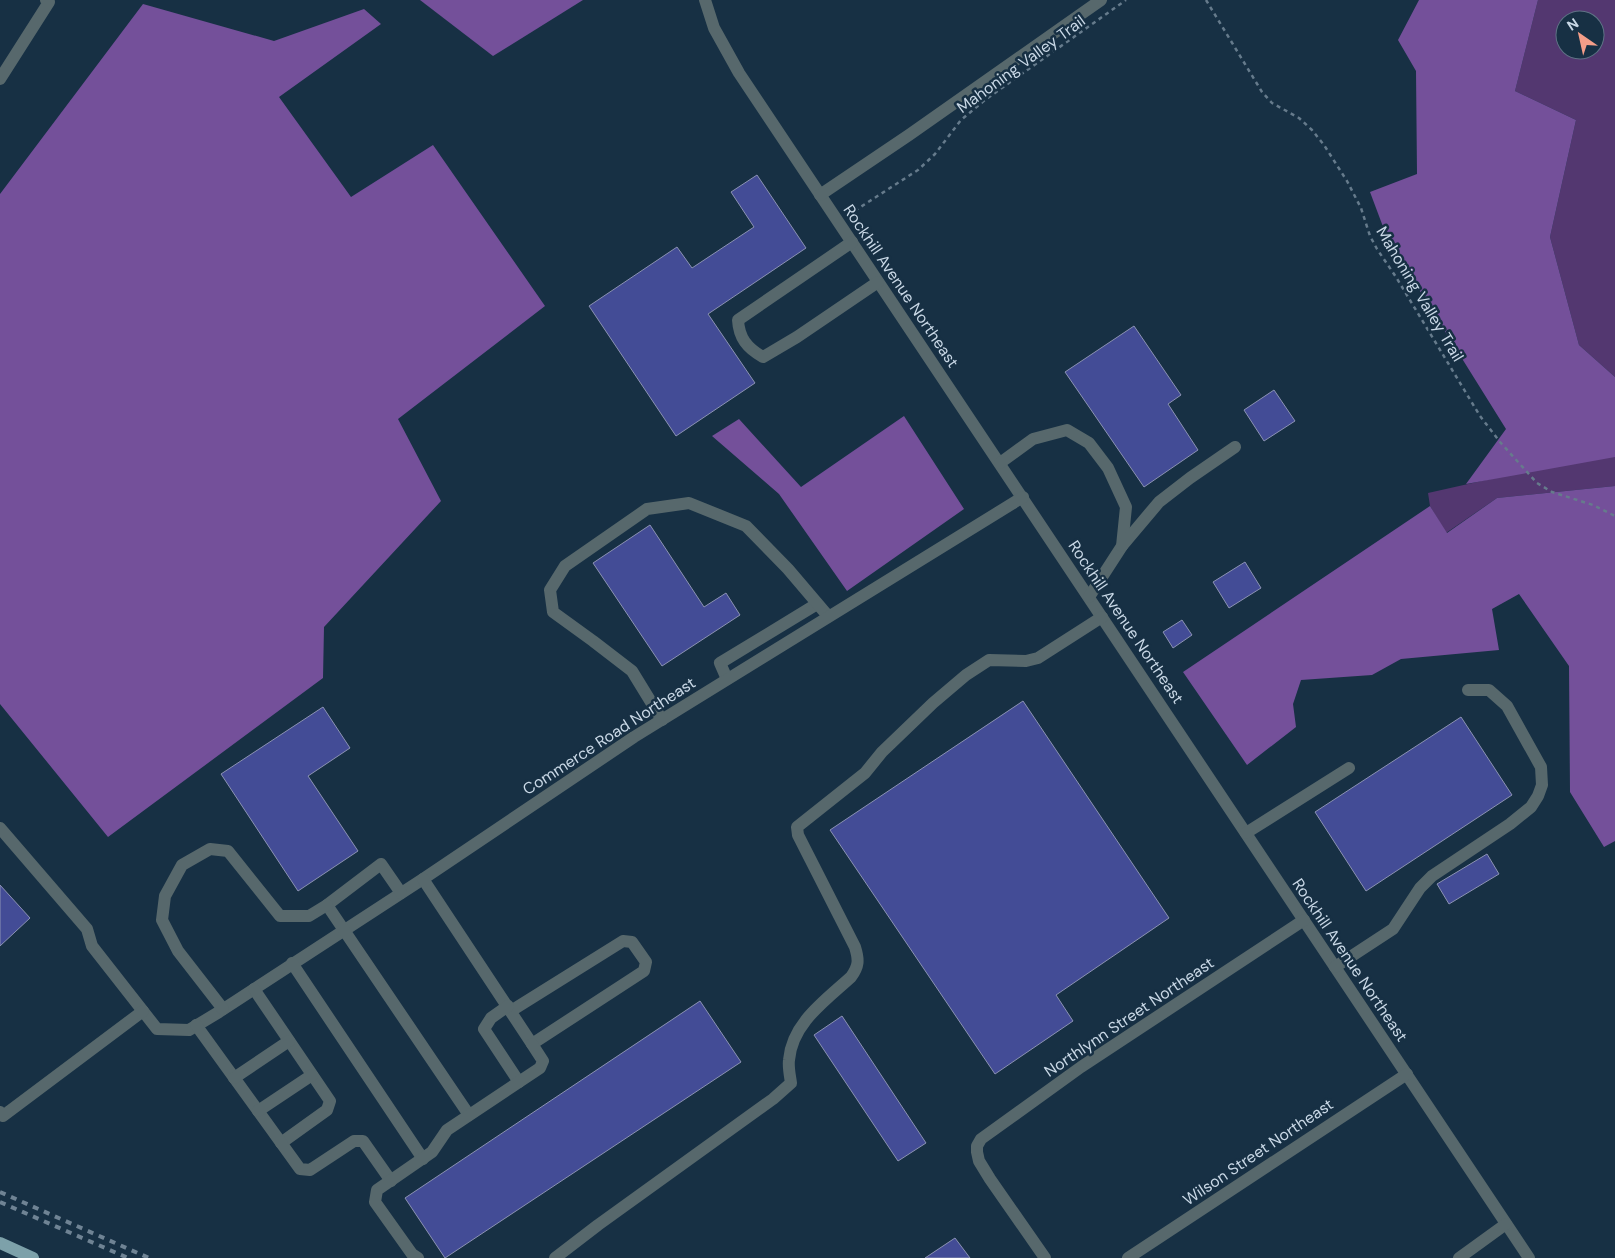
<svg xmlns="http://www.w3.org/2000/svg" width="1615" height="1258" font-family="'DM Sans',sans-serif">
  <rect width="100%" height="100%" fill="#173044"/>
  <g fill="#533770" fill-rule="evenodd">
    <path d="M1538 0H1615V377L1579 345 1550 237 1576 120 1515 91ZM1565 20H1595V50H1565Z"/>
    <path d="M1615 456V486L1497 498 1446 533 1430 506 1428 493 1539 468Z"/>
  </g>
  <g fill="#74509a">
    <path d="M420 0H583L493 56Z"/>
    <path d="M1419 0H1538L1515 91 1576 120 1550 237 1579 345 1615 377V457L1466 484 1506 429 1388 240 1370 192 1417 174 1416 71 1398 40Z"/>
    <path d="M143 4 274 41 364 9 381 24 279 97 351 197 433 145 545 306 398 419 441 501 324 627 323 678 108 837 0 704V194Z"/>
    <path d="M904 416 964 509 847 591 779 494 712 436 739 419 801 487Z"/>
    <path d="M1615 486V841L1604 847 1570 792 1569 666 1519 594 1492 609 1499 650 1401 659 1372 675 1301 680 1293 704 1296 727 1247 765 1183 672 1430 506 1447 533 1497 498Z"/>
  </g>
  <g fill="#434c96" stroke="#8b92b3">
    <path d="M757 175 806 248 708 314 755 383 676 436 589 306 677 247 692 268 754 227 731 192Z"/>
    <path d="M1134 326 1181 395 1168 404 1198 450 1144 487 1065 372Z"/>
    <path d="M1274 390 1295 421 1264 441 1244 410Z"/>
    <path d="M650 525 704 607 726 593 740 615 662 666 593 563Z"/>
    <path d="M1245 562 1261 588 1229 608 1213 582Z"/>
    <path d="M1182 620 1192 635 1173 648 1163 632Z"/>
    <path d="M1023 701 1169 918 1056 995 1073 1021 995 1074 830 830Z"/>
    <path d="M323 707 350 748 308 776 358 851 298 891 221 774Z"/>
    <path d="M1461 717 1512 795 1366 891 1315 812Z"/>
    <path d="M1487 854 1499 874 1449 904 1437 884Z"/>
    <path d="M0 885 30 918 0 946Z"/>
    <path d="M700 1001 741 1062 445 1258 405 1198Z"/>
    <path d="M842 1016 926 1143 898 1161 814 1035Z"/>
    <path d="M955 1238 970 1258H925Z"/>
  </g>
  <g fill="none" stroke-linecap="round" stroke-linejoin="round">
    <g stroke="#667b8c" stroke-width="2.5" stroke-dasharray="4 4" stroke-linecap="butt">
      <path d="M1206 0 1262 92 1272 103 1299 118 1312 130 1324 145 1347 181 1361 208 1370 236 1377 249 1396 277 1480 416 1500 442 1537 483 1552 492 1593 505 1615 516"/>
      <path d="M848 215 918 170 935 154 961 120 985 100 1126 0"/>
    </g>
    <g stroke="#57686c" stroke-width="12">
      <path d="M705 0 714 28 739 73 1529 1258"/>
      <path d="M0 79 49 2 46 0"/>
      <path d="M820 195 909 135 1101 0"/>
      <path d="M852 242 738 320C739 338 747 348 763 357L797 337 878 282"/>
      <path d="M1000 463 1033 439 1067 430 1089 443 1108 468 1126 507 1122 546 1089 597"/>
      <path d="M1122 546 1159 502 1190 478 1235 447"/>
      <path d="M727 679 720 663 817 604"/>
      <path d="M662 720 632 671 593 641 553 612 550 590 565 566 647 509 689 503 746 526 788 569 828 616"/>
      <path d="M0 828 87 929 92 946 157 1029 189 1030 219 1012 423 879 634 737 1023 497"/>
      <path d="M1246 833 1349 768"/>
      <path d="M423 879 532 1044 644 971 646 962 632 942 623 941 511 1011"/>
      <path d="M401 893 381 864 327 905 469 1115"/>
      <path d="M292 963 423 1159"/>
      <path d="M1335 967 1393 929 1420 888 1432 876 1510 824 1531 807 1538 796 1542 785 1541 767 1507 706 1489 690H1468"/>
      <path d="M254 989 330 1101 327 1110 281 1143"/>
      <path d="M508 1006 491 1018 484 1029 519 1082"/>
      <path d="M223 1009 178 951 162 920 165 896 182 865 210 849 228 851 280 916H309L327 905"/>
      <path d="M196 1025 300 1169 310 1170 354 1141H363L391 1181"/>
      <path d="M234 1078 289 1041"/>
      <path d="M258 1111 312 1075"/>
      <path d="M0 1112 3 1116 143 1011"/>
      <path d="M418 1258 412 1254 375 1202 377 1190 432 1152 447 1130 540 1068 543 1061 532 1044"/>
      <path d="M555 1258 598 1225 773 1099 791 1083C790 1076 788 1067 789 1060 792 1023 826 1000 851 977 859 966 859 960 855 947L798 835 797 827 865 773 882 752 933 703 966 675 989 660 1026 661 1038 658 1102 617"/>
      <path d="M1045 1258 990 1179 979 1161 977 1152V1146L981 1139 1081 1067 1304 920"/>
      <path d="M1128 1258 1407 1074"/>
      <path d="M1459 1258 1506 1224"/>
    </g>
    <path stroke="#7da1aa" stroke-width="12" d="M0 1243 33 1258"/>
    <g stroke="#6f8394" stroke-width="4" stroke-dasharray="6 6" stroke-linecap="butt">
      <path d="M0 1192 149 1258"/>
      <path d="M0 1202 128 1258"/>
    </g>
  </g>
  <g text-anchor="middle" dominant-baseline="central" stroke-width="5" stroke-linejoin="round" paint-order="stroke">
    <g font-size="16" fill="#c9d8e6" stroke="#173044">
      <text transform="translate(1021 64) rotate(-36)">Mahoning Valley Trail</text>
      <text transform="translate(901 286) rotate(56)">Rockhill Avenue Northeast</text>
      <text transform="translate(1420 294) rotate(59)">Mahoning Valley Trail</text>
      <text transform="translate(1126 622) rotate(56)">Rockhill Avenue Northeast</text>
      <text transform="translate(609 736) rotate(-33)">Commerce Road Northeast</text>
      <text transform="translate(1350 960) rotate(56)">Rockhill Avenue Northeast</text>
      <text transform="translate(1129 1017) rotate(-34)">Northlynn Street Northeast</text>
      <text transform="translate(1258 1152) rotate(-34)">Wilson Street Northeast</text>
    </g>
  </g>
  <g transform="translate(1580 35) rotate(326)"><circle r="24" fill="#173044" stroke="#5e7385"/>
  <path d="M0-4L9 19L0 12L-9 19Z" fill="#f49e89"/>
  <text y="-8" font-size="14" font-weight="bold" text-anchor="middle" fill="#c9d8e6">N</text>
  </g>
</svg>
